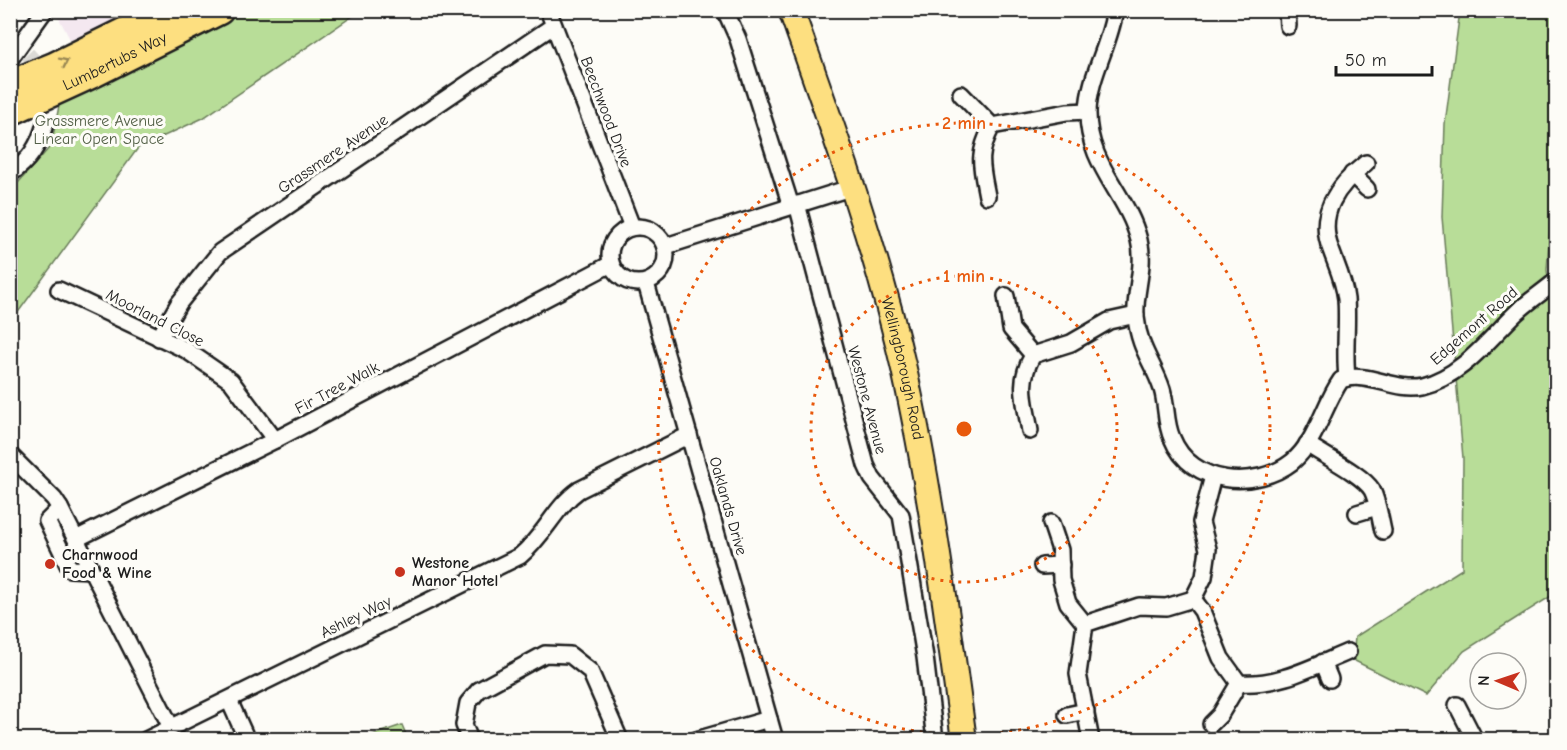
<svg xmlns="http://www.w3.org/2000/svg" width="1567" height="750" font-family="'Comic Neue',sans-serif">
  <rect width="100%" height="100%" fill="#fdfcf7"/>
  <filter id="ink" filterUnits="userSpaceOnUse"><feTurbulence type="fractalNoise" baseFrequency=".0167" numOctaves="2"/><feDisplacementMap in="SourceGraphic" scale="12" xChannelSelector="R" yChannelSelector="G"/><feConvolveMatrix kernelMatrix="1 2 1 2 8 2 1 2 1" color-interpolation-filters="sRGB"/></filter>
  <g filter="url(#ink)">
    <path fill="#f4e8f0" d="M55 11H143L71 41Z"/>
    <g fill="#b8dd98" stroke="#6a7c5a" stroke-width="1.5">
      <path d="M241 11H360L203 118 138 148 11 322V185L17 184 51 146 60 101 187 41Z"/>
      <path d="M1460 11H1556V144L1547 270 1556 334V593L1464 651 1426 696 1353 660 1355 637 1462 569 1463 458 1442 217 1445 124Z"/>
      <path d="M402 725 408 739H361Z"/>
    </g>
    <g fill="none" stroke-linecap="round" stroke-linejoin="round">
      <path stroke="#dbdad6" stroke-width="15" stroke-dasharray="15 8" stroke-linecap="butt" d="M10 39C45 65 50 82 45 124"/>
      <defs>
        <g id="street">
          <path d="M548 10 632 227"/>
          <path d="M725 10 738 39 791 206"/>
          <path d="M1115 10C1110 45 1089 76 1088 111 1087 165 1127 193 1139 240 1146 267 1134 291 1136 317 1139 349 1153 362 1162 389 1167 405 1165 423 1172 438 1191 486 1256 490 1292 462 1317 441 1323 406 1341 380 1367 370 1395 392 1422 386 1461 377 1489 339 1516 313 1529 301 1543 292 1556 281"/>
          <path d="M1287 10 1288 26"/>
          <path d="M10 59 45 10"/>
          <path d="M961 94 992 126"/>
          <path d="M10 174C29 161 39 146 45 124"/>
          <path d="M1352 174 1367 189"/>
          <path d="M987 196C981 165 977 155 992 126L1067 112 1088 111"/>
          <path d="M797 204 866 465 872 478 901 515 925 657 935 740"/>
          <circle cx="638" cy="255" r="28"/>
          <path d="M666 246 853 187"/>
          <path d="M646 283 775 740"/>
          <path d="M59 290 186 350 231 381 275 440"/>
          <path d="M1006 296 1011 329 1033 355"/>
          <path d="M159 338 179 303 220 252 553 26"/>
          <path d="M1347 378C1344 351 1348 325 1346 299 1344 281 1337 267 1331 250 1316 213 1338 185 1366 163"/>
          <path d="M1030 431C1025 401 1017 382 1033 355L1071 343 1109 321 1136 315"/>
          <path d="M1307 444C1324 456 1362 474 1372 490 1378 502 1380 518 1383 531"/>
          <path d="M10 455 54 499 60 508 171 727"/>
          <path d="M1213 476 1201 522 1208 549 1204 577 1193 599 1202 611 1221 658 1239 683C1278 686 1312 667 1348 652"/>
          <path d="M60 508 47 521 70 569 91 570"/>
          <path d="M1357 513 1377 507"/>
          <path d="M1051 523 1060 550 1061 580 1068 603 1085 624"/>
          <path d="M76 539 275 440 611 264"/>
          <path d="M1042 566 1061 565"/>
          <path d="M1323 662 1330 679"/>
          <path d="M229 700 247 740"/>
          <path d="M1457 705 1475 740"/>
          <path d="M1067 715 1086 711"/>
          <path d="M1211 724 1220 715 1239 683"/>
          <path d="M146 740 520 556C545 535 555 507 579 490L689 435"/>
          <path d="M470 740 464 725 468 703 479 690 545 654 570 655 590 671 620 740"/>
          <path d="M696 740 769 719"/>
          <path d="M1091 740 1078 674 1085 624 1139 606 1166 607 1193 599"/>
        </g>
        <g id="primary">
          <path id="s1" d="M791 10C833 129 876 246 904 369 931 491 947 615 964 740"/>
        </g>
        <g id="highway">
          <path d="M10 85 54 67 170 10"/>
          <path id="s2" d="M10 111 95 72 219 10"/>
        </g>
      </defs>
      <use href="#street" stroke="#1c1c1c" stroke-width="20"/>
      <use href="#primary" stroke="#1c1c1c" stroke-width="28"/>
      <use href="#highway" stroke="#1c1c1c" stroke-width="33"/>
      <use href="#street" stroke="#fdfcf7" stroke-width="15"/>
      <use href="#primary" stroke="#fddf80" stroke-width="24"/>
      <use href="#highway" stroke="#fddf80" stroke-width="28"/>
    </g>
    <defs><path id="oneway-chevron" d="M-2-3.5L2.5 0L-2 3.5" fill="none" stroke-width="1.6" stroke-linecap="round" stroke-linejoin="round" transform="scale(1.5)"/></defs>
    <use stroke="#988753" href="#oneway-chevron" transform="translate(64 62) rotate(-26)"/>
  </g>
  <g fill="none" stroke="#e8590c" stroke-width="3" stroke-dasharray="3 6">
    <circle cx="964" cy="429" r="153"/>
    <circle cx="964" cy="429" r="306"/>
  </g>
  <g fill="#c8321e" stroke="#fdfcf7" stroke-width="2">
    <circle cx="50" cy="564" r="6"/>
    <circle cx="400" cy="572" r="6"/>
  </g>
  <g text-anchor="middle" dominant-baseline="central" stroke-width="6" stroke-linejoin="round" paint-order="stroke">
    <g font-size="16" fill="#1c1c1c" stroke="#fdfcf7">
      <text stroke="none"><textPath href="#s2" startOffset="116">Lumbertubs Way</textPath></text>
      <text transform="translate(606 112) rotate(69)">Beechwood Drive</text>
      <text transform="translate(333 154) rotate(-34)">Grassmere Avenue</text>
      <text transform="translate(155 318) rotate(27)">Moorland Close</text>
      <text transform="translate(1474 326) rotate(-41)">Edgemont Road</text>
      <text stroke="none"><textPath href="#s1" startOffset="376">Wellingborough Road</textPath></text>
      <text transform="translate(337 388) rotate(-28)">Fir Tree Walk</text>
      <text transform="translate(867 400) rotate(75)">Westone Avenue</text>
      <text transform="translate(728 506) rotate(74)">Oaklands Drive</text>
      <text transform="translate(356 617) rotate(-26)">Ashley Way</text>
    </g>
    <g font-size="16" fill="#536047" stroke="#fdfcf7">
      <text x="99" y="121">Grassmere Avenue<tspan x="99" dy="18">Linear Open Space</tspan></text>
    </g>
    <g font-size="16" font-weight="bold" fill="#1c1c1c" stroke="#fdfcf7" text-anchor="start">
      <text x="62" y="555">Charnwood<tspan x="62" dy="18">Food &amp; Wine</tspan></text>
      <text x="412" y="563">Westone<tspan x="412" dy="18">Manor Hotel</tspan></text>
    </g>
  </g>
  <circle cx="964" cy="429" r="9" fill="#e8590c" stroke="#fdfcf7" stroke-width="3"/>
  <g font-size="18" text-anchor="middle" font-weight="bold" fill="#e8590c" stroke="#fdfcf7" stroke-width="6" stroke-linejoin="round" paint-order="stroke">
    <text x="964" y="129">2 min</text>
    <text x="964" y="282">1 min</text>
  </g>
  <rect width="1567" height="750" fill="none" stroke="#fdfcf7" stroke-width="36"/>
  <rect x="18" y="18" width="1531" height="714" fill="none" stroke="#1c1c1c" stroke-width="2" filter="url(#ink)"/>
  <g transform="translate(1498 681) rotate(272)"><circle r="28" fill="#fdfcf7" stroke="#a3a29f" stroke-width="1.5"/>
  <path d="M0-4.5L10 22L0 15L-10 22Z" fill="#c8321e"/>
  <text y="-9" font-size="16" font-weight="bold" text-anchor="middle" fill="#1c1c1c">N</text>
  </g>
  <path d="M1336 66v9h96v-9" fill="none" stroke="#1c1c1c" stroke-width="3"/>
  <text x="1345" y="66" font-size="18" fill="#1c1c1c" stroke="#fdfcf7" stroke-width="4.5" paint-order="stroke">50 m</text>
</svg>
